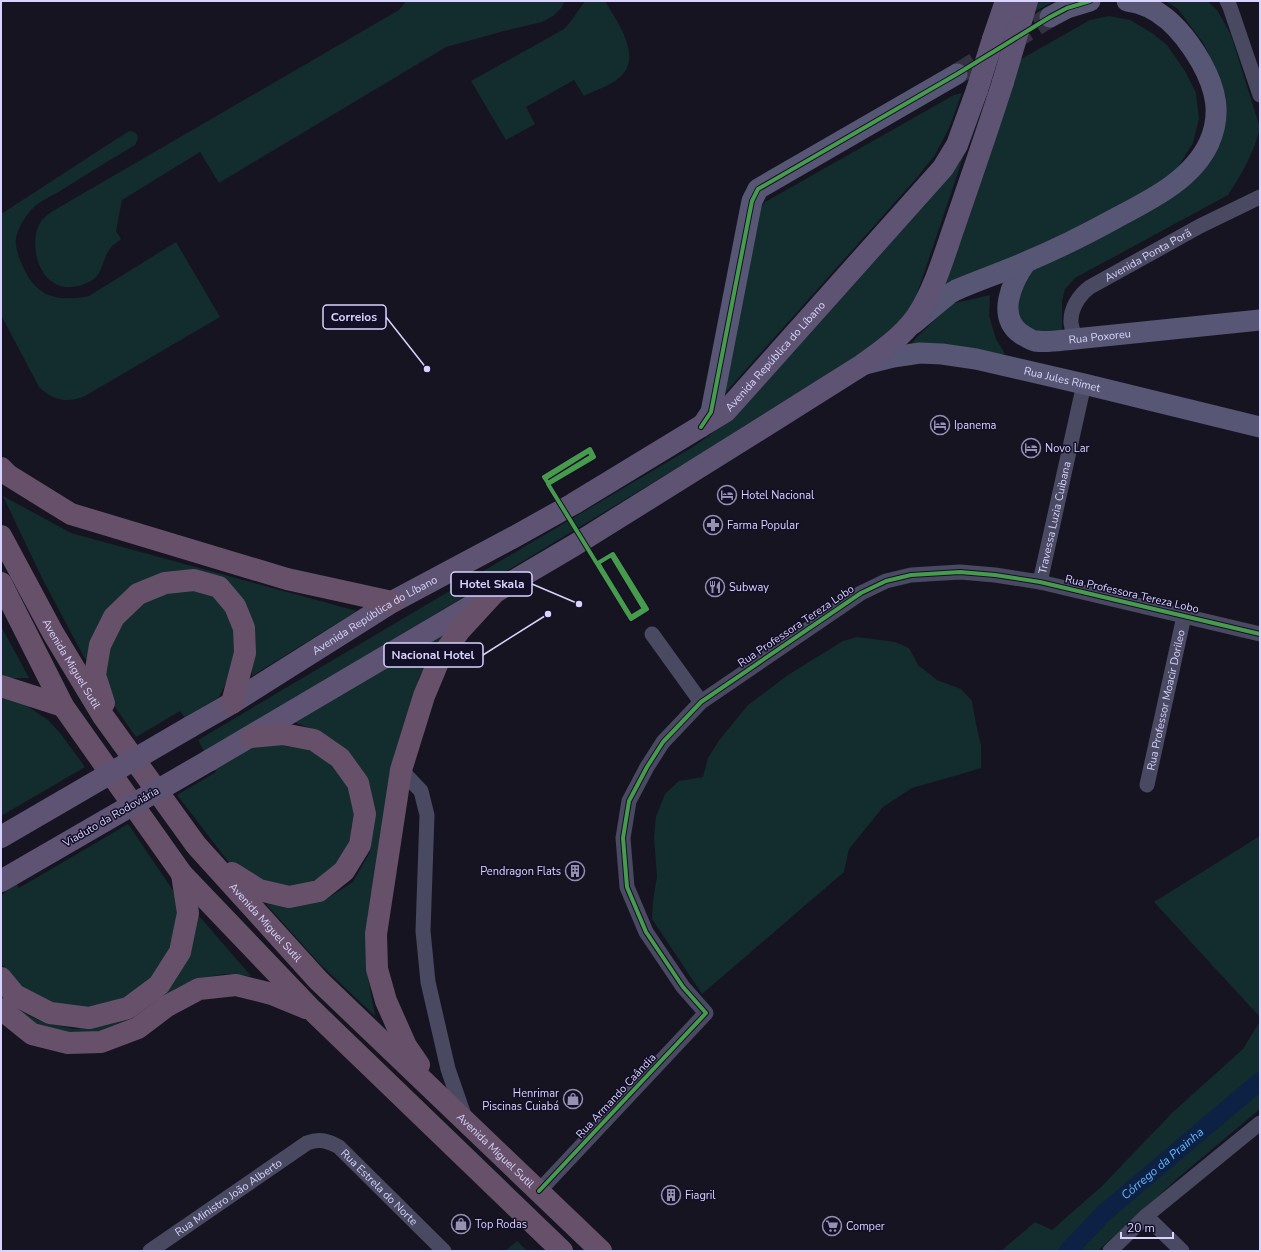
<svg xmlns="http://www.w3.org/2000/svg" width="1261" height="1252" font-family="'Nunito Sans',sans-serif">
  <rect width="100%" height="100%" fill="#161421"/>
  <g fill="#132c2d">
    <path d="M406 1H565L562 7 553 16 542 22 504 31 446 47 219 183 200 152 122 200 116 231 121 239C118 242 112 245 110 249 101 260 104 275 89 282 79 287 65 290 54 283 37 274 30 242 39 225 41 220 46 216 51 212L399 10Z"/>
    <path d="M585 1H605C616 20 642 54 622 75 613 85 596 90 584 96L574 80 526 107 535 124 506 140 471 81 564 29 571 21Z"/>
    <path d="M1037 1H1054L1034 12Z"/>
    <path d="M1165 1H1207L1217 10 1231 35 1260 128C1254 152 1242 174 1228 195L1075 278 1065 289 1062 301V331L1040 338 1021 320 1016 306 1021 277 1205 162 1218 76 1204 44 1178 9Z"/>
    <path d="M1109 16 1130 20 1152 33 1167 45 1185 71 1196 93 1199 119 1193 143 1176 170 1124 209 1003 267 942 285 1021 59 1090 20Z"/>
    <path d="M962 93 949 128 935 155 914 181 718 401 756 214 765 202 954 95Z"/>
    <path d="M129 131C135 131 138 134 138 139L135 145C110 160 85 175 60 191 51 196 41 201 34 207 26 215 18 227 16 238 14 250 24 271 31 281 46 301 67 300 89 296L176 242 220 317 85 396C68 404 52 400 39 387L1 315V214Z"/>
    <path d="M968 143 917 294C914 299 912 305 908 310 892 332 870 349 848 365L205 753 198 740 691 448 709 436 722 424Z"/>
    <path d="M990 295 989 316 996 339 1005 354 1000 355 909 347 915 339 951 304Z"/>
    <path d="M3 496 71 533 357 611 252 676 254 641 246 607 155 578 89 659H85L42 578Z"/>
    <path d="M193 590 213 596 226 611 234 630 235 652 230 675 219 697 185 718 180 711 136 737 115 707 105 677 110 648 122 623 144 603 167 592Z"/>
    <path d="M1 626 29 678H1Z"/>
    <path d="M446 633 420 675 405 722 367 972 375 1016 319 963 266 904 296 906 325 900 353 882 370 852 374 818 314 730 289 720Z"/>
    <path d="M857 637 895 642 909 648 918 665 937 680 961 689 972 701 976 724 981 745V768L958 775 912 788 883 807 849 849 844 872 702 994 652 919 653 900 657 877 654 837 656 817 665 794 679 781 703 777 708 758 720 739 748 705 788 675 843 641Z"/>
    <path d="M1 696 23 703 48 720 60 733 85 767 1 816Z"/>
    <path d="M276 741 304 747 332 764 351 790 356 819 352 847 335 871 311 885 283 888 254 880 230 864 177 795 216 772 213 766 247 748Z"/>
    <path d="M128 824 174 892 179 923 170 954 150 980 127 998 70 1012 16 984 1 963V896L16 883 19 888Z"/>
    <path d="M1260 836V1017L1154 902Z"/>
    <path d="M198 915 251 976 224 974 198 979 177 988 144 1017 104 1035 62 1036 25 1021 1 1001V992L28 1015 46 1023 75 1029 107 1024 139 1010Z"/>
    <path d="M1260 1021V1109L1179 1177 1098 1251H1001L1035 1222 1052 1230 1102 1186 1173 1112 1243 1049Z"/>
    <path d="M517 1241 527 1251H505Z"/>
  </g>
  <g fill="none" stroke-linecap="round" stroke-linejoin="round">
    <path stroke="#0d2144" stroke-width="18" id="s1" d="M1068 1251 1104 1213 1260 1081"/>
    <path stroke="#333142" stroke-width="21" stroke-dasharray="21 10" stroke-linecap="butt" d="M957 74 1050 17"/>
    <g stroke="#4a4962" stroke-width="15">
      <path d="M1227 1 1230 7 1260 95"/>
      <path id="s2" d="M1075 339C1074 334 1072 329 1071 323 1070 309 1079 295 1090 287L1200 226 1260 197"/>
      <path id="s3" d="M1040 582 1084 384"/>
      <path d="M652 634 701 702"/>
      <path d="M401 770 421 791 427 815 423 931 428 982 448 1069 465 1118"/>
      <path id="s4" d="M1147 785 1184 616"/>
      <path d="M539 1191 706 1013 683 987 646 932 627 887 623 838 629 801 647 767 663 742 701 702 861 593 886 581 911 575 960 572 995 575 1040 582 1260 634"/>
      <path d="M1146 1216 1182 1251"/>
      <path id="s5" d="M150 1251 307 1143C320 1138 328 1141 339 1147L444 1251"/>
      <path d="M1110 1251 1146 1216 1260 1123"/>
    </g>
    <g stroke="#575674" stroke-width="21">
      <path d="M1050 17 1067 8 1090 1"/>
      <path id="s6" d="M1026 262C1012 282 996 316 1021 334 1025 336 1030 340 1035 341 1048 343 1062 340 1075 339L1260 320"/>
      <path d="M913 324 949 294 956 290C979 280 1003 272 1026 262 1057 249 1087 234 1116 218 1150 200 1192 180 1209 143 1222 114 1216 89 1201 62 1185 34 1161 5 1127 1"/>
      <path id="s7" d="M865 364 893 357 920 353 942 354 976 359 1084 384 1260 427"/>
      <path d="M701 427 711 412 749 216 752 201 758 189 957 74"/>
    </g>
    <g stroke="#5e5373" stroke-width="22">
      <path d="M1019 28 1027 1"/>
      <path d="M993 39 1006 1"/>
      <path id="s8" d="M190 727 232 703 392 602 512 538 573 504 726 411 943 168 957 145 977 90"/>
      <path d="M210 760 573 546 754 433 862 365C882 351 903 336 917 316 934 290 943 259 953 230 970 181 987 132 1003 82"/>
      <path d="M1 881 127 808"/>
    </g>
    <g stroke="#67516a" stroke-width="22">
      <path d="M1 468 8 475 71 514 287 579 392 602"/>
      <path id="s9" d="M1 536 53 633 103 716 196 845 318 980 601 1251"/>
      <path d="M1 583 63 706 182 874 312 1010 562 1251"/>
      <path d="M1 686 63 706"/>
      <path d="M104 703 95 675 100 645 114 617 138 594 165 583 194 580 219 587 235 606 244 628 245 653 232 703"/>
      <path d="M232 873 259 890 289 897 319 891 344 871 360 845 365 814 358 783 340 758 314 740 283 734 251 737"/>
      <path d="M1 978 15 995 50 1013 89 1018 128 1008 159 985 180 952 188 913 182 874"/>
      <path d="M1 1009 32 1034 68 1043 101 1042 138 1028 167 1006 199 989 236 985 272 994 306 1008"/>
      <path d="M419 1065 406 1046 386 1001 377 969 376 934 401 770 424 696 439 660 460 630 495 592"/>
    </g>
    <g stroke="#5e5373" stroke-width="22">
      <path d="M1003 82 1019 28"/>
      <path d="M977 90 993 39"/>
      <path d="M127 808 210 760"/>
      <path d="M1 837 190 727"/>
    </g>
    <defs>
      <g id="cycleway">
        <path d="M701 427 711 412 749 216 752 201 758 189 957 74 1050 17 1067 8 1090 1"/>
        <path d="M546 478 589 451 592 456 548 483 544 477 590 449 594 457 548 484 631 619 647 609 613 554 598 563 631 617 644 609 612 556"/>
        <path d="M539 1191 706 1013 683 987 646 932 627 887 623 838 629 801 647 767 663 742 701 702 861 593 886 581 911 575 960 572 995 575 1040 582 1260 634"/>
      </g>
    </defs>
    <use href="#cycleway" stroke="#130f26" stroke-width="6"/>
    <use href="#cycleway" stroke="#469c4c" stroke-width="4"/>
  </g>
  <defs>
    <symbol id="hotel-ring" viewBox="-11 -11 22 22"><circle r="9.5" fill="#130f26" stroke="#9591b1" stroke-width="1.5"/><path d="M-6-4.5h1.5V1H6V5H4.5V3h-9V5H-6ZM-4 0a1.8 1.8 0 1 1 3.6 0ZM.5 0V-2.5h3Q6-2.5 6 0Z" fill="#9591b1"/></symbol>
    <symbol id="pharmacy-ring" viewBox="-11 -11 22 22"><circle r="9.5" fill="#130f26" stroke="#9591b1" stroke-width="1.5"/><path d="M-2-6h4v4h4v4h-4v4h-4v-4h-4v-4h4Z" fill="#9591b1"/></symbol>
    <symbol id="restaurant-ring" viewBox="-11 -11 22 22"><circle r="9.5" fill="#130f26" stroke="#9591b1" stroke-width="1.5"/><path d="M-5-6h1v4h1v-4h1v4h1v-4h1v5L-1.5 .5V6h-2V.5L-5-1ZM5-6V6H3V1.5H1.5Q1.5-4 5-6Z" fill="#9591b1"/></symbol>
    <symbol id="building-ring" viewBox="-11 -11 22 22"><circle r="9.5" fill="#130f26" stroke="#9591b1" stroke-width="1.5"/><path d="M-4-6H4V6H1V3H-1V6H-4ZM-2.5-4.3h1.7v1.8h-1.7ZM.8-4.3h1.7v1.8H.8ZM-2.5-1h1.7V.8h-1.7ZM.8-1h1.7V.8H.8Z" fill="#9591b1"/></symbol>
    <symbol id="shop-ring" viewBox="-11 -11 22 22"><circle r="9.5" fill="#130f26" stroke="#9591b1" stroke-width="1.5"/><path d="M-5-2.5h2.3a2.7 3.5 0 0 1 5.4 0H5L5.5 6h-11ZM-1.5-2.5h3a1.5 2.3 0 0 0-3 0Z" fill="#9591b1"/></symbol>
    <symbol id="supermarket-ring" viewBox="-11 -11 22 22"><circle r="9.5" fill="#130f26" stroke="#9591b1" stroke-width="1.5"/><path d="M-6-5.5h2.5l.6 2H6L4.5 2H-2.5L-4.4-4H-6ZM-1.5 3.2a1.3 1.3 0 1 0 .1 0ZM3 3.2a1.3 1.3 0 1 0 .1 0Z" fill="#9591b1"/></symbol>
  </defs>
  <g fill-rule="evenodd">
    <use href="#hotel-ring" x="929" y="414" width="22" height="22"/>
    <use href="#hotel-ring" x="1020" y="437" width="22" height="22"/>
    <use href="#hotel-ring" x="716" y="484" width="22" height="22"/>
    <use href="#pharmacy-ring" x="702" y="514" width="22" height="22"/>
    <use href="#restaurant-ring" x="704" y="576" width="22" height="22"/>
    <use href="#building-ring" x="564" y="860" width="22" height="22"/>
    <use href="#shop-ring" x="562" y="1088" width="22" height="22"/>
    <use href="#building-ring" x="660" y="1184" width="22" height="22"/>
    <use href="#shop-ring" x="450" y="1213" width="22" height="22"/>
    <use href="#supermarket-ring" x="821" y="1215" width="22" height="22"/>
  </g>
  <g text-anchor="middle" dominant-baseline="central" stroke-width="3" stroke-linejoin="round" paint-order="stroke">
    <g font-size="11" fill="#d9d4ff" stroke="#130f26">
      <text stroke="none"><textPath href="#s2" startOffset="125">Avenida Ponta Porã</textPath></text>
      <text stroke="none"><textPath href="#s6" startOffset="161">Rua Poxoreu</textPath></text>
      <text stroke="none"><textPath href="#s8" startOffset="696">Avenida República do Líbano</textPath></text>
      <text stroke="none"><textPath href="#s7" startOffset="201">Rua Jules Rimet</textPath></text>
      <text stroke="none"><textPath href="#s3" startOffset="66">Travessa Luzia Cuibana</textPath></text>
      <text transform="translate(1132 594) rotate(13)">Rua Professora Tereza Lobo</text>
      <text stroke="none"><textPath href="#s8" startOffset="216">Avenida República do Líbano</textPath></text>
      <text transform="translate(796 626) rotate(-34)">Rua Professora Tereza Lobo</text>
      <text stroke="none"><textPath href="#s9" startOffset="146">Avenida Miguel Sutil</textPath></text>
      <text stroke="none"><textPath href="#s4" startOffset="87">Rua Professor Moacir Dorileo</textPath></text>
      <text transform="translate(111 817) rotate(-30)">Viaduto da Rodoviária</text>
      <text stroke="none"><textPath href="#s9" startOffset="470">Avenida Miguel Sutil</textPath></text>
      <text transform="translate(616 1096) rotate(-47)">Rua Armando Caândia</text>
      <text stroke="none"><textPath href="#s9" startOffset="794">Avenida Miguel Sutil</textPath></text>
      <text stroke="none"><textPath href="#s5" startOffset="281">Rua Estrela do Norte</textPath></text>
      <text stroke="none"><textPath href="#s5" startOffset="95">Rua Ministro João Alberto</textPath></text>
    </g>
    <g font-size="11" fill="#d9d4ff" stroke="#130f26" text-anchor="start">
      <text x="954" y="425">Ipanema</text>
      <text x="1045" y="448">Novo Lar</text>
      <text x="741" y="495">Hotel Nacional</text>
      <text x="727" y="525">Farma Popular</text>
      <text x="729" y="587">Subway</text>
      <text x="561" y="871" text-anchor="end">Pendragon Flats</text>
      <text x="559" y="1093" text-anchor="end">Henrimar<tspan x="559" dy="13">Piscinas Cuiabá</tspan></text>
      <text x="685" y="1195">Fiagril</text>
      <text x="475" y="1224">Top Rodas</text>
      <text x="846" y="1226">Comper</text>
    </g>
    <g font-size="12" font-style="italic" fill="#62b6ff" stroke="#130f26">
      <text stroke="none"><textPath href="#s1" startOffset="129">Córrego da Prainha</textPath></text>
    </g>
  </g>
  <path fill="none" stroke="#d9d4ff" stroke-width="1.5" d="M427 369L386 317M579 604L532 584M548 614L483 655"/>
  <g fill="#d9d4ff" stroke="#130f26" stroke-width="1.5">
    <circle cx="427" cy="369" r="4"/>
    <circle cx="579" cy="604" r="4"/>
    <circle cx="548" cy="614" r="4"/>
  </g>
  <g fill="#130f26" stroke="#d9d4ff" stroke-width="1.5">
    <rect x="323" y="305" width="63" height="24" rx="4"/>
    <rect x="451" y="572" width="81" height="24" rx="4"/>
    <rect x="384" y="643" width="99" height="24" rx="4"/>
  </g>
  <g font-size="12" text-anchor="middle" font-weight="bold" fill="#d9d4ff">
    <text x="354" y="321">Correios</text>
    <text x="492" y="588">Hotel Skala</text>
    <text x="433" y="659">Nacional Hotel</text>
  </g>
  <rect width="1261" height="1252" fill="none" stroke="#d9d4ff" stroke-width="4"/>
  <path d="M1121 1232v6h52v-6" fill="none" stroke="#d9d4ff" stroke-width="2"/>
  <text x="1127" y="1232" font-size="12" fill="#d9d4ff" stroke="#130f26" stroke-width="3" paint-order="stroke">20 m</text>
</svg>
